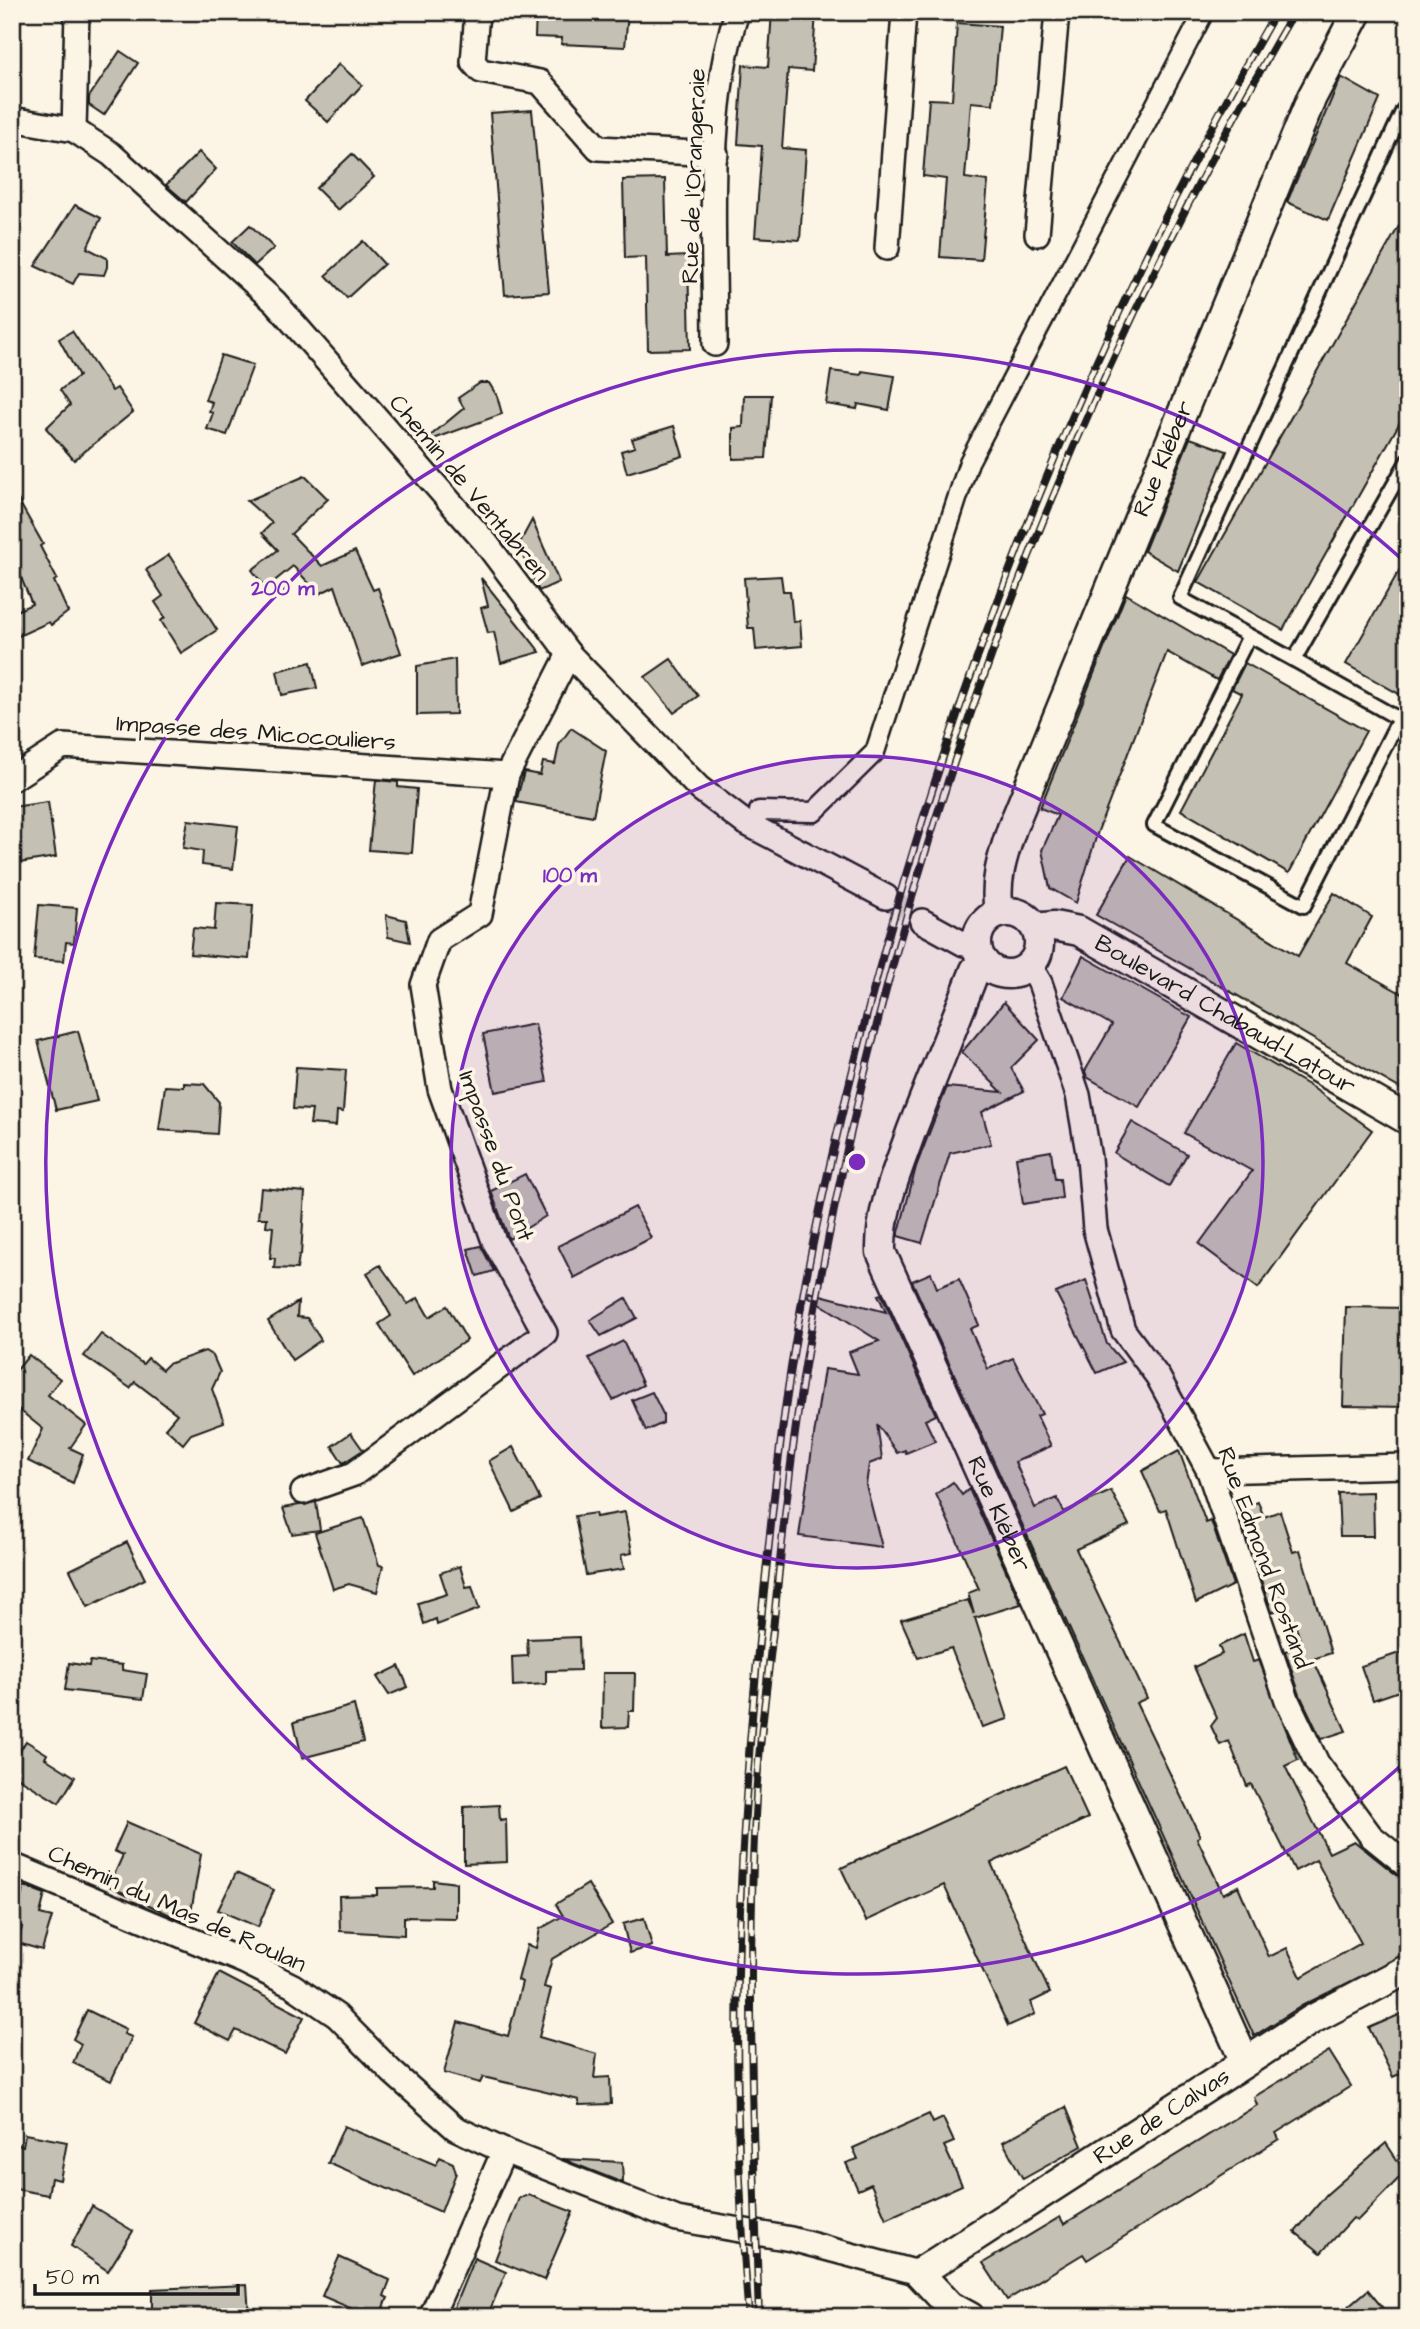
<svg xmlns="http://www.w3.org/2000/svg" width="1420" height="2329" font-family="'Architects Daughter',sans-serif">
  <rect width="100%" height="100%" fill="#fcf5e5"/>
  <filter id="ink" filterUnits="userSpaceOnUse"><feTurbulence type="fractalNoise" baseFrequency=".0143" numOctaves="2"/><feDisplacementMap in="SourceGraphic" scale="14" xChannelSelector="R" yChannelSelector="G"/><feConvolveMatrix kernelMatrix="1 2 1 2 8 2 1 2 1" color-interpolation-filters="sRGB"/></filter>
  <g filter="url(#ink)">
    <g fill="#c4c0b3" stroke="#1c1c1c" stroke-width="2">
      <path d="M536 12H628L625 47 561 44 562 38 535 37Z"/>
      <path d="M772 12H816L812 71 788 69 782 148 806 150 800 240 755 237 762 146 738 144 743 65 768 67Z"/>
      <path d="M957 23 1000 26 993 104 971 102 965 178 988 181 981 260 940 257 946 179 923 176 929 99 952 100Z"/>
      <path d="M120 51 138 63 104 115 89 105V97Z"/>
      <path d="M339 64 362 85 328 122 305 101Z"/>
      <path d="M1341 77 1380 99 1328 220 1287 202Z"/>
      <path d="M532 110 549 292 505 295 490 113Z"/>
      <path d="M199 152 216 169 186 202 166 185Z"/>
      <path d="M352 154 374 177 338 210 316 188Z"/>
      <path d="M665 179 667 257 688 256 690 349 648 350 646 257 625 258 623 180Z"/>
      <path d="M75 205 101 218 87 248 107 258V267L104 275 79 273 73 284 35 266Z"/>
      <path d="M1408 210V408L1283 630 1198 582Z"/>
      <path d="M250 225 274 248 255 265 232 242Z"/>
      <path d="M363 241 384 264 347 298 326 275Z"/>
      <path d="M72 331 112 391 117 388 133 412 74 460 46 428 70 405 60 390 79 376 59 339Z"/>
      <path d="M221 355 253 365 227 435 207 429 213 413 209 412 212 402 205 400Z"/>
      <path d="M831 371 861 375 862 371 895 376 889 410 858 404 857 409 826 404Z"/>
      <path d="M480 383H489L497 396 502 414 431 440 429 437 464 408 458 398Z"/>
      <path d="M744 395H771L766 458 733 459V428L743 427Z"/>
      <path d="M674 426 683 456 627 473 621 451 635 447 632 439Z"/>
      <path d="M1190 438 1227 451 1178 571 1144 551Z"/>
      <path d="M305 476 328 499 291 534 322 566 355 551 373 590 378 588 401 653 362 666 335 586 319 594 293 566 266 588 252 570 278 550 262 533 272 523 247 501Z"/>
      <path d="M12 489 43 544 40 546 57 579 54 581 68 612 51 625 49 622 12 639V613L32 604 12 556Z"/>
      <path d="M532 520 559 582 539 591 518 546Z"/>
      <path d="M169 555 217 630 181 653 161 621 165 617 155 602 163 596 146 570Z"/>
      <path d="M1408 555V699L1346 664Z"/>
      <path d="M781 576 783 591H790L793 622 800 621 802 646 756 650 754 628H748L744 578Z"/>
      <path d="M481 578 518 624 540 652 501 663 494 632 488 633 481 608 488 606Z"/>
      <path d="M1126 594 1230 655 1217 680 1167 652 1098 831 1076 903 1050 888 1042 850 1058 815 1040 808Z"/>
      <path d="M455 659 456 714 417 715V666Z"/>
      <path d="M671 659 698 696 674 713 645 677Z"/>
      <path d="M311 662 317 688 282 695 277 671Z"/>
      <path d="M1245 663 1366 731 1289 873 1181 810 1242 694 1232 689Z"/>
      <path d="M571 728 606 751 593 816 516 802 524 772 540 775 543 762 555 764 559 745Z"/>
      <path d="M376 780 398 782V787L417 789 412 853 369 850Z"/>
      <path d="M48 802 56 857 19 863 12 807Z"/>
      <path d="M188 820 238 826 233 869 202 865 203 851 183 848Z"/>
      <path d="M1130 856 1298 956 1334 893 1372 917 1347 963 1408 997V1093L1096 915Z"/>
      <path d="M216 903 253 905 249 959 190 954 193 928 214 930Z"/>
      <path d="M39 905 77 908 74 943 66 942 64 961 34 959Z"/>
      <path d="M386 915 406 920 410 942 388 937Z"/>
      <path d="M1083 956 1191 1017 1139 1107 1087 1077 1085 1071 1112 1025 1063 997Z"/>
      <path d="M1004 1002 1039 1040 1011 1068 1024 1091 982 1112 991 1144 950 1153 922 1243 898 1236 916 1167 947 1087 1002 1092 962 1052Z"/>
      <path d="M535 1024 547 1082 495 1092 483 1034Z"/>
      <path d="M78 1031 97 1101 56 1110 38 1041Z"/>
      <path d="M1236 1043 1313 1088 1372 1130 1258 1288 1199 1244 1252 1171 1184 1133Z"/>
      <path d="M296 1067 346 1070 343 1112 337 1111 336 1126 310 1124 312 1110 293 1109Z"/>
      <path d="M184 1083 204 1084 219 1102 217 1134 159 1130 165 1086 184 1087Z"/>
      <path d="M1132 1122 1187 1154 1169 1186 1114 1153Z"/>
      <path d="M1051 1151 1055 1179H1060L1062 1198 1023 1204 1016 1157Z"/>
      <path d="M525 1174 546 1216 509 1239 491 1191Z"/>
      <path d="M261 1188 305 1192 301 1255H299L297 1269 274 1268 275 1258H270L273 1227 266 1226 267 1218H258Z"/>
      <path d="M635 1207 651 1238 574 1278 558 1246Z"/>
      <path d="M481 1246 494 1271 477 1276 468 1249Z"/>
      <path d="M380 1265 408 1304 418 1298 429 1317 447 1306 467 1340 412 1376 379 1324 391 1316 367 1273Z"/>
      <path d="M931 1273 937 1288 959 1279 979 1325 970 1329 988 1369 1013 1358 1042 1414 1037 1416 1051 1446 1015 1462 1035 1508 1057 1498 1064 1512 1111 1491 1129 1525 1076 1549 1147 1698 1136 1703 1200 1836 1197 1838 1223 1894 1238 1886 1269 1957 1287 1948 1301 1977 1361 1943 1316 1860 1295 1871 1251 1784 1247 1786 1229 1741 1220 1745 1211 1726 1217 1718 1194 1667 1222 1654 1219 1646 1244 1634 1253 1662 1259 1660 1298 1760 1285 1766 1329 1853 1354 1841 1408 1884V1953L1303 2005 1254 2036 912 1281Z"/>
      <path d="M1086 1280 1107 1344 1123 1362 1097 1373 1056 1293Z"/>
      <path d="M809 1292 886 1312 878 1295 881 1294 936 1415 925 1420 935 1441 906 1453 905 1450 897 1453 877 1424 882 1459 869 1464 866 1485 882 1547 799 1536 824 1369 858 1374 849 1352 879 1341 808 1296Z"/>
      <path d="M626 1298 637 1318 601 1336 590 1320Z"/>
      <path d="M298 1302 297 1317 307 1318 321 1340 292 1360 268 1321Z"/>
      <path d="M1346 1307 1408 1308V1407L1343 1406Z"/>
      <path d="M101 1334 143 1364 148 1358 162 1370 168 1364 205 1351 213 1356 220 1372 212 1389 224 1422 191 1434 183 1444 165 1428 177 1414 135 1382 130 1388 84 1356Z"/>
      <path d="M623 1341 643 1385 613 1400 589 1358Z"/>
      <path d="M29 1355 60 1379 48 1395 86 1425 70 1448 83 1454 73 1483 28 1461 43 1429 12 1404V1376Z"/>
      <path d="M652 1392 663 1414V1423L646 1431 632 1400Z"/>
      <path d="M351 1433 363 1450 343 1463 332 1446Z"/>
      <path d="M513 1447 540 1499 514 1512 489 1461Z"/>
      <path d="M1179 1451 1206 1523 1211 1521 1233 1585 1196 1603 1166 1509 1160 1511 1142 1471Z"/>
      <path d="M953 1482 962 1495 969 1489 1021 1604 975 1618 1008 1719 982 1727 951 1648 918 1658 901 1620 968 1600 974 1614 968 1593 979 1589 936 1494Z"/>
      <path d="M1373 1492 1374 1536H1340L1338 1493Z"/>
      <path d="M316 1502 320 1530 292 1534 283 1508Z"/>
      <path d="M1258 1502 1264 1517 1280 1511 1293 1552 1300 1550 1331 1653 1313 1659 1346 1731 1321 1739 1300 1695 1285 1651 1302 1645 1289 1607 1272 1612 1237 1510Z"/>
      <path d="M625 1512 632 1553 621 1555 624 1569 586 1575 575 1516 595 1513 596 1517Z"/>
      <path d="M363 1518 379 1565 383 1566 377 1592 349 1584 333 1589 315 1533Z"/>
      <path d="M127 1542 145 1579 88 1607 70 1570Z"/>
      <path d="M460 1566 466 1587 472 1586 479 1609 437 1625 436 1619 424 1624 418 1603 447 1594 440 1573Z"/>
      <path d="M579 1637 580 1670 546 1671V1684L513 1686 512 1657 528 1656 527 1639Z"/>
      <path d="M1408 1650V1688L1373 1700 1361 1666Z"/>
      <path d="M90 1661 122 1665V1670L147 1674 143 1699 65 1690 69 1663 89 1666Z"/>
      <path d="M399 1666 408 1687 389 1695 377 1677Z"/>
      <path d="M603 1673H635L634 1711H629L628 1727 602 1728Z"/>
      <path d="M354 1705 363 1742 302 1758 294 1722Z"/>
      <path d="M26 1741 47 1754 45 1758 75 1777 59 1803 12 1774V1764Z"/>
      <path d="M1064 1766 1088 1818 991 1863 1050 1993 1031 2002 1035 2014 1008 2026 944 1885 866 1921 841 1868Z"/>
      <path d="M499 1805 500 1820 506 1819 507 1862 464 1864V1807Z"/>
      <path d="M127 1822 201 1854 189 1924 109 1886 123 1855 114 1851Z"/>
      <path d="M236 1873 274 1890 258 1927 218 1910Z"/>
      <path d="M433 1880 456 1883V1918L404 1917V1935L340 1931 339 1896 377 1895V1888L433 1887Z"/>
      <path d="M588 1884 612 1924 552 1959 544 1987 551 1989 539 2037 597 2054 594 2078 610 2077 611 2104 579 2105V2100L483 2077 480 2083 444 2073 458 2022 508 2036 522 1982 518 1980 527 1945 536 1948 540 1929 563 1916 556 1904Z"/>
      <path d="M24 1886 45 1894 40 1914 52 1917 42 1950 18 1943 22 1927 14 1925Z"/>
      <path d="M644 1918 652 1946 630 1953 623 1924Z"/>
      <path d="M219 1973 304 2017 285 2054 236 2030 230 2041 194 2023Z"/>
      <path d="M87 2010 126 2029 124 2034 132 2037 111 2081 73 2063 81 2044 73 2039Z"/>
      <path d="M1408 2011V2070L1393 2077 1369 2028Z"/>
      <path d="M1329 2051 1351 2086 1276 2133 1279 2139 1087 2260 1083 2254 1007 2300 983 2263 1060 2217 1064 2224 1257 2105 1254 2097Z"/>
      <path d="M1066 2107 1082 2146 1023 2179 1003 2142Z"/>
      <path d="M929 2114 933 2123 943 2118 954 2142 944 2146 962 2185 886 2219 871 2184 858 2190 846 2163 858 2159 853 2148Z"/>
      <path d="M344 2126 436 2165 440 2157 453 2163 456 2173 441 2212 328 2163Z"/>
      <path d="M25 2134 67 2142 60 2180 51 2178 48 2195 15 2189 12 2144 23 2146Z"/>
      <path d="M1386 2143 1405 2172 1357 2221 1353 2218 1321 2253 1295 2232 1327 2194Z"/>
      <path d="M562 2159 622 2162 623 2183Z"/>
      <path d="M529 2195 573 2212 544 2280 495 2260 519 2198Z"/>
      <path d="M92 2206 133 2231 108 2271 71 2246Z"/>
      <path d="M339 2257 390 2280 384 2296 388 2298 379 2317H371L322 2296Z"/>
      <path d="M474 2258 506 2272 487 2317H450Z"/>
      <path d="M247 2285 249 2314 152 2317V2289Z"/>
      <path d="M1368 2290 1390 2317H1336Z"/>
    </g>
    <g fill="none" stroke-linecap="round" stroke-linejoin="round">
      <path stroke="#dad4c7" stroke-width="23" stroke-dasharray="23 11" stroke-linecap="butt" d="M886 897 922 921"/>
      <defs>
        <g id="service">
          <path d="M1408 109 1403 110 1180 598 1294 660 1408 460"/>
          <path d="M1249 636 1154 825 1304 906 1399 719"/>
          <path d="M1294 660 1408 724"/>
        </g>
        <path id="pedestrian" d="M759 811 814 812 875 752 969 462 1204 12"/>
        <g id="minor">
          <path d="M477 12 473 62 481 71 540 82 598 148 716 154"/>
          <path d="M12 119 74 130 111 154 275 302 486 543 569 654 699 788 744 822 886 897"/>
          <path d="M74 130 77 12"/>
          <path d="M1037 234 1057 12"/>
          <path d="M887 248 904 12"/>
          <path d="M715 344C715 238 704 113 737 12"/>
          <path d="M12 779 63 746 507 775"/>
          <path d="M922 921 964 944 977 946"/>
          <path d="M1030 966 1040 983 1078 1095 1089 1158 1095 1229 1123 1330 1158 1377 1209 1471 1287 1700 1317 1763 1371 1836 1408 1866"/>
          <path d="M1209 1471 1408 1466"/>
          <path d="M303 1492 354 1474 545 1333 494 1241 440 1089 423 985 439 940 480 914 507 775 569 654"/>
          <path d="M12 1865 245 1962 293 1986 337 2016 392 2072 455 2128 504 2151 677 2219 791 2239 919 2273"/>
          <path d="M431 2317 504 2151"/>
        </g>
        <g id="tertiary">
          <circle cx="1008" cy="943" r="31"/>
          <path id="s1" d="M999 913C994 881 1002 858 1012 828L1312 97 1357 12"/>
          <path id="s2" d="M1036 928 1054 926 1079 931 1408 1120"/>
          <path id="s3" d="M983 961 975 970C954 1025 932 1078 911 1132 897 1172 880 1209 881 1252L1245 2062"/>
          <path id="s4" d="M970 2317 950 2306 919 2273 1311 2020 1408 1969"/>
        </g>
      </defs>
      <use href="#service" stroke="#1c1c1c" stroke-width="18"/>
      <use href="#pedestrian" stroke="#1c1c1c" stroke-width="23"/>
      <use href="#minor" stroke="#1c1c1c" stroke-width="28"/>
      <use href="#tertiary" stroke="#1c1c1c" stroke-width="33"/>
      <use href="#service" stroke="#fcf5e5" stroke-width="12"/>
      <use href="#pedestrian" stroke="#fcf5e5" stroke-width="18"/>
      <use href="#minor" stroke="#fcf5e5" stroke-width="23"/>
      <use href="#tertiary" stroke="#fcf5e5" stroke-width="28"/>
      <defs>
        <g id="rail">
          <path d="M749 2317C728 2088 737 1859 760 1631 770 1531 780 1431 797 1331 814 1225 840 1119 867 1014 959 663 1094 326 1276 12"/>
          <path d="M759 2317C753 2144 746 1971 756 1798 759 1742 767 1686 773 1630 783 1530 793 1430 811 1331 891 869 1056 417 1294 12"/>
        </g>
      </defs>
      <use href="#rail" stroke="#1c1c1c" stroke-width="8"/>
      <use href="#rail" stroke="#fcf5e5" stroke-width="5" stroke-dasharray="16" stroke-linecap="butt"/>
    </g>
  </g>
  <circle cx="857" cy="1162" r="406" fill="#7b2cbf" fill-opacity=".12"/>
  <g fill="none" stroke="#7b2cbf" stroke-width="3.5">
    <circle cx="857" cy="1162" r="406"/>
    <path d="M1406 1761A812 812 0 1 1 1406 563"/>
  </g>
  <g text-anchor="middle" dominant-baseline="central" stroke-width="7" stroke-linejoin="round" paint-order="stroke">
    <g font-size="24" fill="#1c1c1c" stroke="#fcf5e5">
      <text transform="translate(694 176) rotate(-88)">Rue de l'Orangeraie</text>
      <text stroke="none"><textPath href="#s1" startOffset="486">Rue Kléber</textPath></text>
      <text transform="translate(469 488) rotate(50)">Chemin de Ventabren</text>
      <text transform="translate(256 733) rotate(4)">Impasse des Micocouliers</text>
      <text stroke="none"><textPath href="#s2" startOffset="212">Boulevard Chabaud-Latour</textPath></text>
      <text transform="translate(496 1156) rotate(70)">Impasse du Pont</text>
      <text stroke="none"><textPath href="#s3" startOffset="598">Rue Kléber</textPath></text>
      <text transform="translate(1264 1558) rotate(70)">Rue Edmond Rostand</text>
      <text transform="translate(177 1909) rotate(24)">Chemin du Mas de Roulan</text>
      <text stroke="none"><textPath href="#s4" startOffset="357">Rue de Calvas</textPath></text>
    </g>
  </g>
  <circle cx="857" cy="1162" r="10" fill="#7b2cbf" stroke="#fcf5e5" stroke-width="3.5"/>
  <g font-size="21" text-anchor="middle" font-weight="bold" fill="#7b2cbf" stroke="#fcf5e5" stroke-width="7" stroke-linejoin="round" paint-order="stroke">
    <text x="283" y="595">200 m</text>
    <text x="570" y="882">100 m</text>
  </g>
  <rect width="1420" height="2329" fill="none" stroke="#fcf5e5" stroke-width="42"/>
  <rect x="21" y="21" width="1378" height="2287" fill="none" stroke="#1c1c1c" stroke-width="2.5" filter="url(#ink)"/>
  <path d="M35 2284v10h203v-10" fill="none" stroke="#1c1c1c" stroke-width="3.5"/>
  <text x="46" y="2284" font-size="21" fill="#1c1c1c" stroke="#fcf5e5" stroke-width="5" paint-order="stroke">50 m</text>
</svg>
